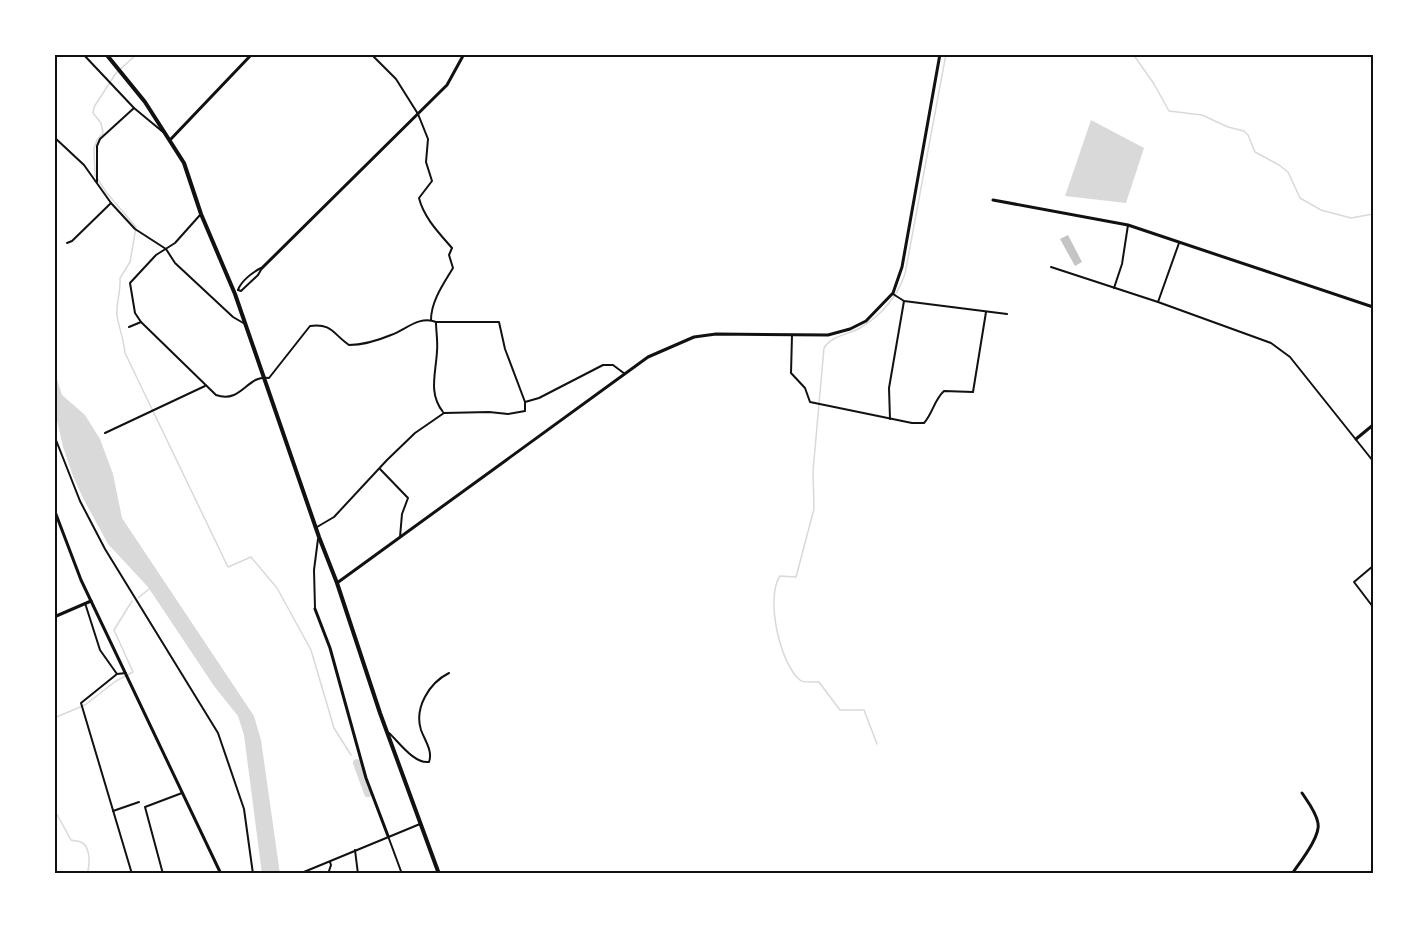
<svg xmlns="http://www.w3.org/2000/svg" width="1427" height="928" font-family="Mulish,sans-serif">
  <rect width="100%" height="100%" fill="#fff"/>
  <g fill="#d9d9d9">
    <path d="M1091 120 1144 148 1126 203 1065 196Z"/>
    <path d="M54 370 62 395 85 415 100 439 113 474 122 518 254 716 261 740 280 874H262L244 735 238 716 214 686 148 587 108 544 84 500 73 476 63 447 54 407Z"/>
  </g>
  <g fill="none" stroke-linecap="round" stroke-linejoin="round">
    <g stroke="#d9d9d9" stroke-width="1.5">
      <path d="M137 54 116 73 94 107 93 113 101 123 103 133 97 140 94 149 95 175 106 192 136 227 130 262 120 278C121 290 116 303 117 316 119 328 124 340 125 353L228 567 251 557 277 588 311 650 334 728 351 755"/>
      <path d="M1133 54 1154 84 1169 111 1202 115 1228 127 1244 131 1248 135 1255 152 1279 165 1288 172 1300 198 1321 210 1351 218 1373 214"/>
      <path d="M138 598 149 589"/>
      <path d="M54 718 85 705 116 681 133 672 114 630 132 601"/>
      <path d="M877 744 864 710H840L819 682C813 681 805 684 800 680 780 664 765 598 780 576L796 577 814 509 813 471 824 348C832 335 848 335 860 328 882 315 897 297 905 274L946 54"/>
      <path d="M54 809 71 840C74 841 78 841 81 842 91 847 90 865 87 874"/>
    </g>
    <path stroke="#d9d9d9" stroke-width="8" d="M357 763 368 793"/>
  </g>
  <path fill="#c4c4c4" d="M1068 235 1082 262 1075 266 1060 239Z"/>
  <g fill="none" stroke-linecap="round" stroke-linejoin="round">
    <g stroke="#111" stroke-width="2">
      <path d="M83 54 134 108 163 132"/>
      <path d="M371 54 396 79 418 114 428 139 426 162 432 181 419 198C424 218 439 233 452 248L449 255 453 268C444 283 431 301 431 320"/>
      <path d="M54 137 84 165 111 203 135 229 166 249 175 263 233 317 245 324"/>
      <path d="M97 182V146L100 139 134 108"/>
      <path d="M200 215 175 243 156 255 130 283 135 313 141 322 216 395C242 404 247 374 269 378L310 326C332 323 333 334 349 345 363 345 379 340 391 335 405 330 420 315 436 322H499L505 349 525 402V411L508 414 489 412 444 413 415 433 387 460 334 517 317 527"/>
      <path d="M67 243 72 241 111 203"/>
      <path d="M1051 267 1158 302 1271 343 1290 357 1373 461"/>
      <path d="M1114 288 1122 264 1128 225"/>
      <path d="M238 290 241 291 258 275 262 268"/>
      <path d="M238 290C241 281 253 272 261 268"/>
      <path d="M893 294 904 301 1007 314"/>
      <path d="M1158 302 1179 243"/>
      <path d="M436 322C436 331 438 342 437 351 436 373 428 393 443 412"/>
      <path d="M129 327 141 322"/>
      <path d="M792 335 791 373 805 388 810 402 912 423H924C933 413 934 400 944 391L973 392 986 312"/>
      <path d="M525 402 539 398 603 365H613L625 374"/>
      <path d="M890 419 889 388 904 301"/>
      <path d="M105 433 205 386"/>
      <path d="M54 435 80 501 105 549 218 733 244 809 253 874"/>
      <path d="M380 469 408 498 402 514 400 537"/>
      <path d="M1373 566 1354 582 1373 607"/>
      <path d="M85 603 100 650 117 674"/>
      <path d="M315 608 314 570 318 539"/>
      <path d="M126 673 117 674 81 703 132 874"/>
      <path d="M389 733C399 742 414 764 429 762 433 751 425 741 421 730 414 708 429 683 449 673"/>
      <path d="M113 811 139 802"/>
      <path d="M388 836 402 874"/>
      <path d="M355 850 358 874"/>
      <path d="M163 874 145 807 182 793"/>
      <path d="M299 874 420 824"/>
      <path d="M328 874 331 865 330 862"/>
    </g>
    <g stroke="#111" stroke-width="3">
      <path d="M170 140 252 54"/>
      <path d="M993 200 1128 225 1373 307"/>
      <path d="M262 268 447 85 464 54"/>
      <path d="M1356 439 1373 425"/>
      <path d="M337 583 648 357 694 337 716 334 828 335 850 329 866 321 893 293 902 267 940 54"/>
      <path d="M315 609 330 648 366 778 388 836"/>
      <path d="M54 617 91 601"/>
      <path d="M1292 874C1300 862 1321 836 1318 823 1316 812 1308 802 1302 793"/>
    </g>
    <path stroke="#111" stroke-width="3" d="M54 509 81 580 221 874"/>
    <path stroke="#111" stroke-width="4" d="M106 54 145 102 184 163 201 214 235 294 319 537 337 583 380 713 439 874"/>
  </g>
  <rect width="1427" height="928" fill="none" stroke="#ffffff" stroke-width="111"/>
  <rect x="56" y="56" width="1316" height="816" fill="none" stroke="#111" stroke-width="2"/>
</svg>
